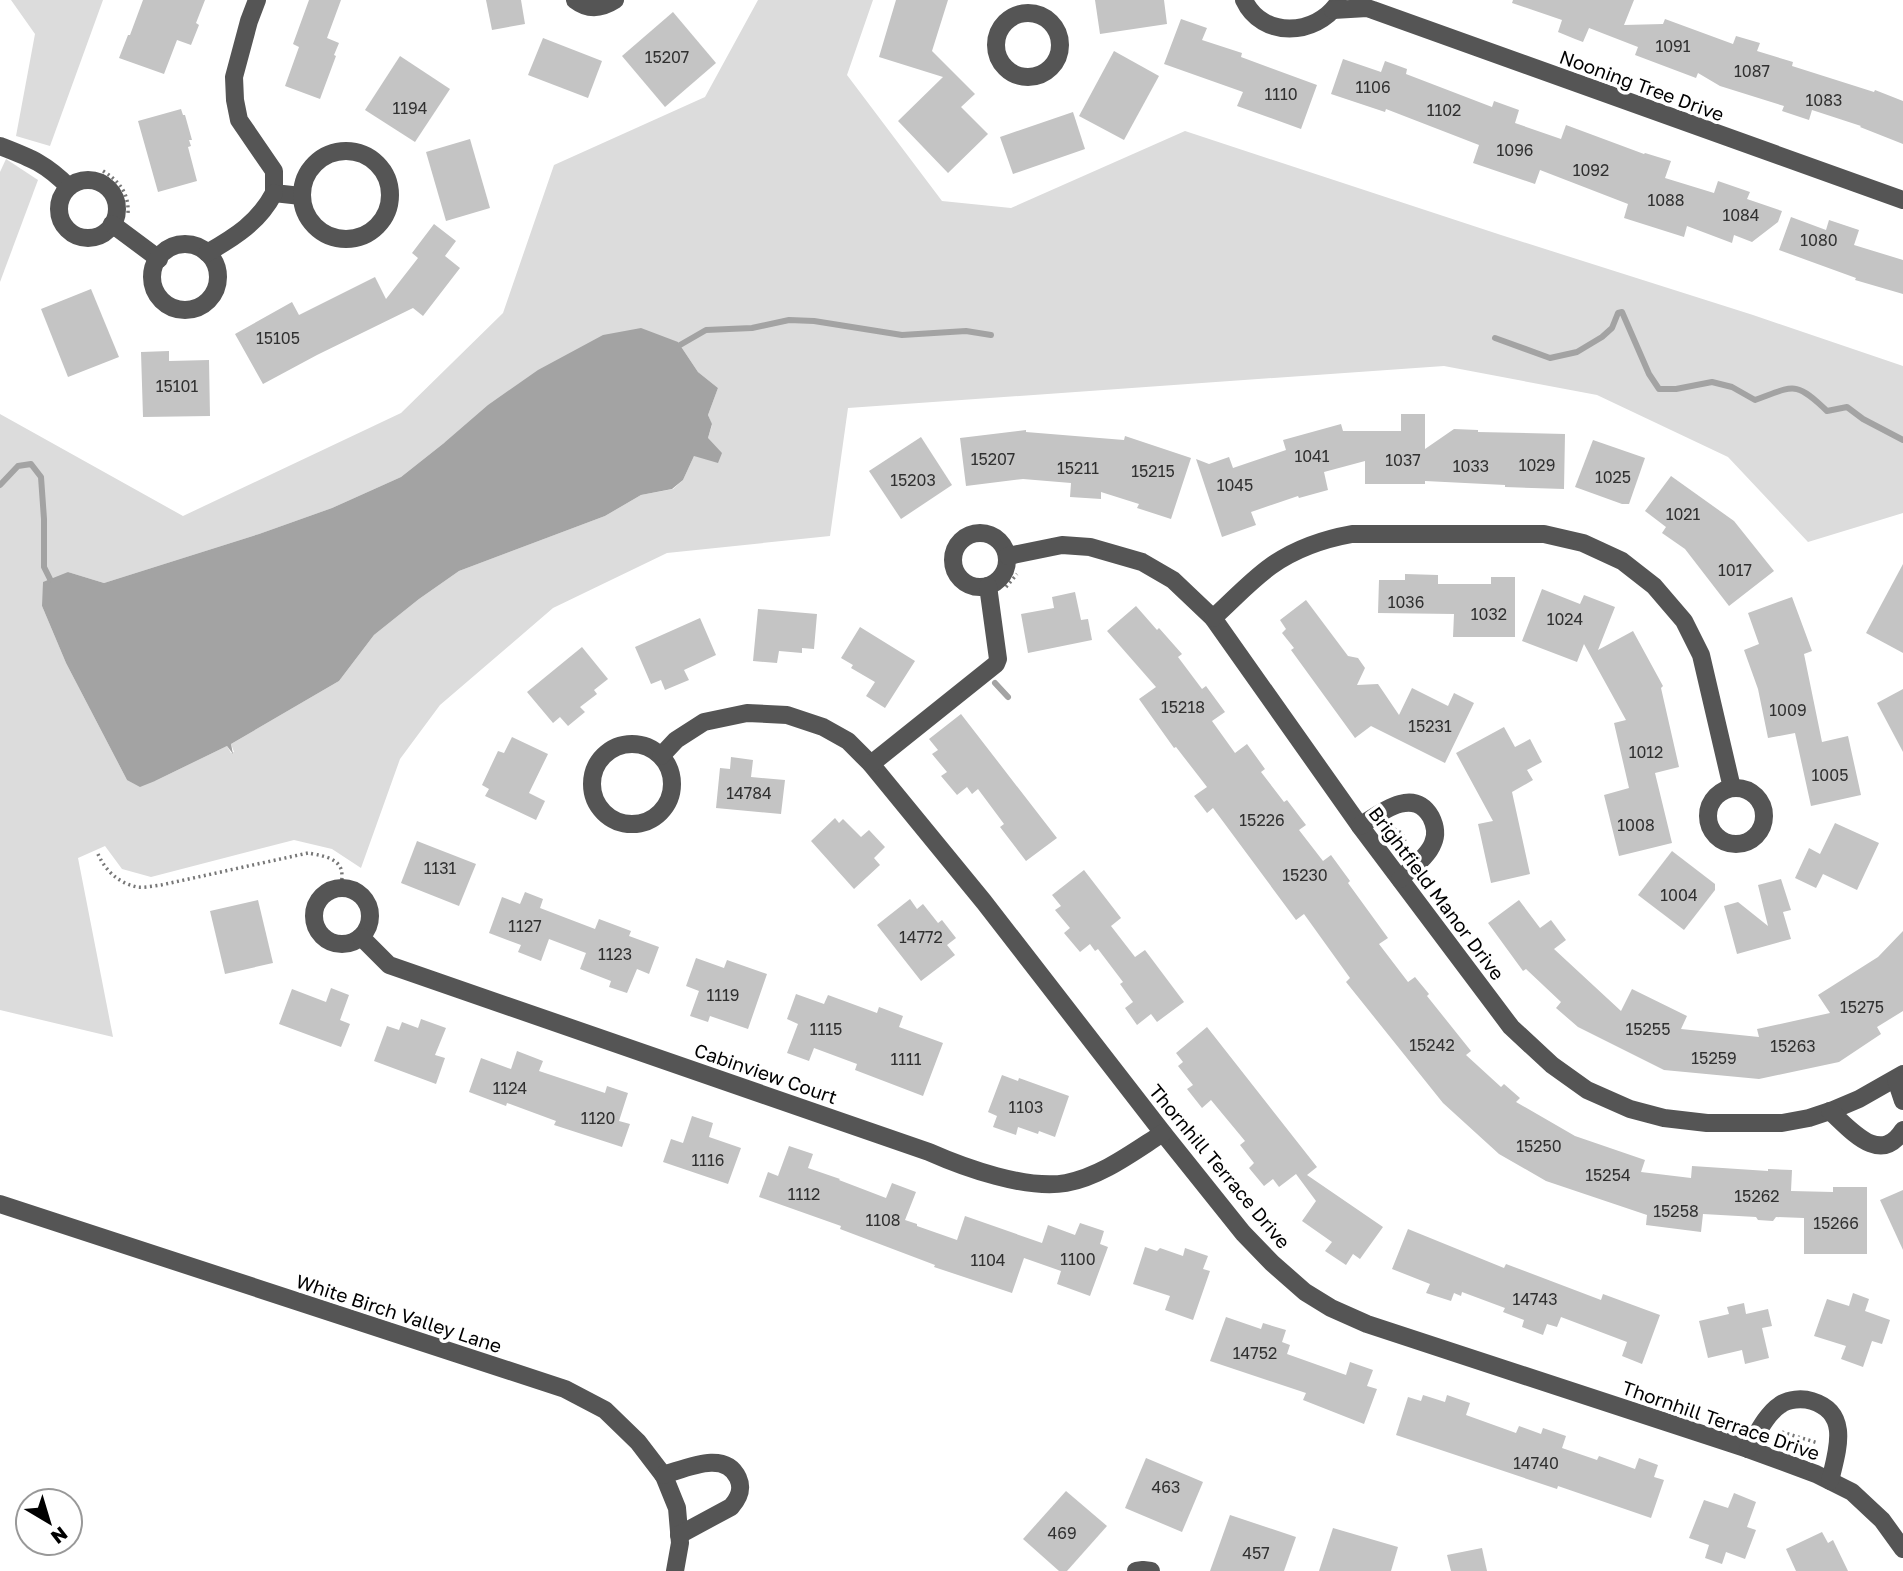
<svg xmlns="http://www.w3.org/2000/svg" width="1903" height="1571" font-family="'Golos Text',sans-serif">
  <rect width="100%" height="100%" fill="#fff"/>
  <g fill="#dcdcdc" fill-rule="evenodd">
    <path d="M11 0H103L50 146 16 136 35 34Z"/>
    <path d="M758 0H873L847 75 942 201 1011 208 1185 131 1501 235 1753 315 1903 366V513L1808 542 1728 457 1597 395 1444 366 848 408 830 536 667 553 553 608 440 705 400 759 361 868 332 849 294 840 151 877 122 869 105 846 78 858 113 1037 0 1010V414L183 516 401 413 503 313 554 165 705 97ZM678 342 698 372 718 388 708 415 712 425 708 438 694 456 683 480 673 489 641 495 605 516 459 571 419 599 374 635 339 681 231 744 234 752 231 753 227 746 155 781 127 780 66 663 42 606 68 572 104 583 259 534 332 508 401 477 444 443Z"/>
    <path d="M6 159 38 180 0 282V172Z"/>
  </g>
  <path fill="#a3a3a3" d="M641 328 678 342 698 372 718 388 708 415 712 424 708 438 722 453 718 463 694 456 683 480 672 489 641 495 605 516 459 571 419 599 374 635 339 681 231 744 233 754 227 746 155 781 140 787 127 780 66 663 42 606 43 582 68 572 104 583 259 534 332 508 401 477 444 443 488 405 538 370 603 335Z"/>
  <g fill="none" stroke-linecap="round" stroke-linejoin="round">
    <g stroke="#a3a3a3" stroke-width="6">
      <path d="M1495 338 1550 358 1577 352 1602 337 1612 328 1618 313 1622 312 1649 374 1659 389H1676L1712 382 1732 387 1755 400C1794 386 1795 380 1827 411L1847 407 1863 419 1903 440"/>
      <path d="M680 345 706 330 752 328 789 320 814 321 902 335 966 331 991 335"/>
      <path d="M0 485 18 466 31 464 41 477 44 519V567L50 579"/>
      <path d="M995 683 1008 697"/>
    </g>
  </g>
  <g fill="#c4c4c4">
    <path d="M143 0H205L196 23 199 25 191 45 177 40 164 74 119 58 128 35H130Z"/>
    <path d="M309 0H341L327 38 339 43 334 55 336 56 320 99 285 86 299 47 293 44Z"/>
    <path d="M486 0H521L525 24 492 30Z"/>
    <path d="M896 0H948L932 51 975 94 961 107 988 134 948 173 898 121 943 77 879 57Z"/>
    <path d="M1095 0H1164L1167 24 1100 34Z"/>
    <path d="M1513 0H1634L1624 25 1663 24 1665 19 1733 44 1736 36 1760 43 1757 51 1793 62 1792 66 1874 92 1875 90 1903 101V144L1860 127 1861 126 1812 110 1809 120 1782 111 1784 106 1720 86 1698 73 1696 78 1635 55 1638 47 1589 28 1583 42 1575 39 1558 32 1562 20 1512 3Z"/>
    <path d="M673 12 716 63 665 107 622 56Z"/>
    <path d="M1181 19 1207 28 1202 40 1242 53 1241 57 1317 85 1301 129 1237 106 1243 92 1164 64Z"/>
    <path d="M543 38 602 61 588 98 528 75Z"/>
    <path d="M1114 51 1159 76 1124 140 1079 116Z"/>
    <path d="M400 56 450 89 415 142 365 110Z"/>
    <path d="M1343 59 1381 72 1385 61 1407 69 1406 74 1492 107 1494 101 1519 110 1515 123 1561 139 1566 125 1644 154 1645 153 1671 161 1665 178 1714 193 1718 181 1750 192 1747 199 1782 211 1778 222 1752 242 1734 235 1732 243 1687 226 1684 237 1624 218 1628 204 1540 170 1535 184 1473 163 1479 145 1386 109 1385 112 1331 94Z"/>
    <path d="M181 109 183 115H185L192 140H189L191 146 188 147 197 181 158 192 138 121Z"/>
    <path d="M1073 112 1085 149 1013 174 1000 137Z"/>
    <path d="M470 139 490 208 446 221 426 152Z"/>
    <path d="M1791 217 1826 230 1829 220 1859 230 1854 245 1903 260V294L1855 280 1856 278 1779 250Z"/>
    <path d="M434 224 456 241 445 256 460 268 423 316 413 308 317 355 263 384 235 334 292 302 299 315 375 277 386 299 418 258 412 253Z"/>
    <path d="M91 289 119 357 68 377 41 309Z"/>
    <path d="M169 351V361L209 360 210 416 143 417 141 352Z"/>
    <path d="M1401 414H1425V449L1454 429 1478 430V432L1565 434 1564 489 1505 487V485L1425 481V484H1365V461L1324 472 1328 490 1299 498 1298 496 1251 512 1256 525 1222 537 1196 459 1209 464 1229 457 1233 468 1286 450 1283 440 1341 424 1343 431H1401Z"/>
    <path d="M1026 430V432L1124 440 1125 436 1191 458 1171 519 1137 508 1139 504 1101 492V499L1070 497 1071 483 1023 479 966 486 960 438Z"/>
    <path d="M921 437 952 485 901 519 869 471Z"/>
    <path d="M1593 440 1645 458 1629 504H1622L1575 487Z"/>
    <path d="M1671 476 1734 521 1774 571 1729 606 1685 549 1662 533 1666 527 1645 511Z"/>
    <path d="M1903 564V653L1866 633Z"/>
    <path d="M1405 574 1438 575V584H1491V577H1515V637H1453L1454 614 1378 613 1379 580H1405Z"/>
    <path d="M1542 589 1580 604 1584 595 1615 607 1598 650 1633 631 1663 686 1661 688 1679 767 1655 773 1672 843 1619 856 1604 795 1629 788 1614 723 1626 720 1584 644 1577 662 1522 641Z"/>
    <path d="M1075 592 1081 620 1088 619 1092 640 1028 653 1021 614 1054 608 1052 597Z"/>
    <path d="M1792 597 1812 651 1804 654 1822 742 1848 736 1861 795 1811 806 1795 733 1768 738 1758 689 1744 650 1759 644 1748 613Z"/>
    <path d="M1306 600 1348 656 1358 658 1365 668 1357 685 1378 684 1399 715 1412 688 1448 706 1454 693 1474 703 1445 763 1371 726 1355 738 1291 650 1294 648 1282 633 1286 629 1280 620Z"/>
    <path d="M1136 606 1157 630 1159 628 1182 654 1178 657 1202 689 1206 686 1225 712 1212 721 1235 753 1247 744 1265 769 1261 772 1284 802 1287 800 1306 825 1299 830 1323 861 1331 855 1350 881 1348 883 1388 938 1379 944 1408 982 1415 977 1429 994 1427 996 1471 1051 1466 1055 1501 1087 1504 1084 1520 1098 1516 1102 1575 1136 1645 1160 1641 1172 1691 1178 1692 1166 1768 1171V1169L1792 1170 1791 1191 1833 1192V1187H1867V1254H1804V1218L1776 1217 1773 1221 1758 1220 1756 1217 1703 1214 1701 1232 1646 1225 1647 1215 1546 1181 1499 1154 1443 1103 1346 982 1350 978 1304 914 1296 920 1213 808 1207 813 1194 796 1207 787 1176 747 1174 748 1139 699 1156 687 1107 631Z"/>
    <path d="M758 609 817 614 814 649 802 648V653L779 651 777 663 753 661Z"/>
    <path d="M700 618 716 655 684 670 689 680 665 690 661 680 651 684 635 647Z"/>
    <path d="M860 627 915 661 885 708 866 696 875 682 851 668 853 665 841 658Z"/>
    <path d="M582 647 608 679 594 690 597 694 580 707 585 712 568 726 560 717 553 723 527 692Z"/>
    <path d="M1903 689V752L1877 703Z"/>
    <path d="M961 714 1057 838 1026 861 1000 827 1004 824 978 789 972 794 967 787 957 795 941 776 947 772 932 754 938 750 929 739Z"/>
    <path d="M1504 727 1515 747 1530 739 1542 762 1527 770 1533 780 1512 792 1530 874 1491 883 1478 824 1493 821 1456 753Z"/>
    <path d="M512 737 548 754 529 793 545 801 536 820 485 796 489 789 482 785 498 751 504 753Z"/>
    <path d="M731 757 753 760 751 777 785 780 781 814 716 808 720 768 730 769Z"/>
    <path d="M835 818 839 823 843 819 861 837 869 830 885 847 874 858 880 865 854 889 811 841Z"/>
    <path d="M1835 823 1879 843 1857 890 1823 874 1816 888 1795 878 1809 848 1820 854Z"/>
    <path d="M417 841 476 864 459 906 401 883Z"/>
    <path d="M1672 851 1715 884V890L1684 930 1638 895Z"/>
    <path d="M1084 870 1121 918 1111 926 1135 957 1145 950 1184 1002 1157 1022 1151 1014 1137 1025 1125 1008 1133 1002 1120 984 1123 982 1098 949 1095 951 1090 944 1080 952 1064 933 1070 928 1055 910 1061 906 1052 895Z"/>
    <path d="M1781 879 1791 910 1783 912 1791 939 1737 954 1724 906 1738 902 1768 926 1758 885Z"/>
    <path d="M525 892 543 899 540 908 595 929 599 919 631 931 629 936 659 947 649 974 637 969 627 993 609 987 611 981 580 969 586 953 549 939 541 961 518 952 521 945 489 933 502 897 520 904Z"/>
    <path d="M910 899 917 909 923 904 938 923 942 920 956 938 947 945 955 955 921 981 877 925Z"/>
    <path d="M258 900 273 963 225 974 210 911Z"/>
    <path d="M1519 900 1540 928 1551 920 1566 940 1554 949 1621 1011 1632 989 1687 1016 1681 1029 1759 1037 1757 1029 1830 1013 1818 995 1878 957 1903 931V1011L1877 1027 1881 1034 1839 1062 1759 1079 1664 1070 1578 1027 1556 1008 1561 1002 1526 969 1523 971 1488 923Z"/>
    <path d="M696 958 724 968 727 960 767 974 748 1029 710 1016 708 1022 690 1016 699 991 686 986Z"/>
    <path d="M331 988 349 995 340 1020 350 1024 341 1047 279 1024 292 989 326 1002Z"/>
    <path d="M796 994 824 1004 828 995 877 1013 879 1007 903 1016 899 1027 943 1043 923 1096 855 1070 857 1064 814 1048 809 1061 787 1053 798 1024 787 1019Z"/>
    <path d="M421 1019 446 1028 435 1055 445 1058 436 1084 374 1061 387 1026 399 1030 402 1022 418 1028Z"/>
    <path d="M1207 1027 1317 1167 1307 1175 1383 1227 1360 1259 1353 1254 1346 1265 1325 1251 1332 1242 1302 1221 1316 1201 1296 1174 1279 1187 1273 1179 1264 1186 1249 1168 1254 1163 1240 1145 1245 1141 1211 1100 1202 1108 1187 1089 1193 1085 1178 1066 1183 1062 1176 1053Z"/>
    <path d="M517 1051 543 1061 539 1071 605 1093 607 1086 628 1093 619 1121 630 1124 622 1147 554 1125 556 1121 507 1103 506 1106 469 1092 481 1058 511 1069Z"/>
    <path d="M1002 1075 1018 1081 1019 1078 1069 1096 1055 1137 1039 1131 1038 1134 1018 1127 1016 1135 993 1127 997 1116 988 1112Z"/>
    <path d="M692 1116 713 1123 709 1137 741 1148 728 1184 663 1162 671 1139 683 1143Z"/>
    <path d="M789 1146 813 1154 808 1168 840 1179 839 1180 886 1198 892 1183 916 1192 905 1220 917 1224V1226L957 1240 965 1216 1042 1243 1048 1225 1075 1235 1080 1223 1104 1231 1100 1244 1108 1247 1090 1296 1057 1284 1061 1271 1024 1258 1012 1293 934 1267 935 1265 840 1229 841 1226 759 1197 768 1172 778 1176Z"/>
    <path d="M1903 1190V1250L1880 1200Z"/>
    <path d="M1408 1229 1504 1268 1506 1264 1601 1300 1603 1294 1660 1315 1642 1364 1622 1356 1627 1342 1561 1317 1557 1327 1547 1324 1543 1335 1522 1327 1524 1320 1503 1312 1505 1308 1462 1292 1461 1296 1454 1293 1451 1301 1426 1293 1430 1284 1392 1269Z"/>
    <path d="M1145 1247 1157 1251 1160 1248 1183 1256 1185 1248 1208 1256 1203 1269 1210 1271 1193 1320 1165 1310 1170 1296 1133 1284Z"/>
    <path d="M1853 1293 1869 1299 1865 1311 1890 1320 1882 1344 1872 1341 1863 1367 1841 1359 1846 1346 1814 1336 1827 1299 1849 1306Z"/>
    <path d="M1744 1303 1746 1314 1768 1309 1772 1326 1762 1328 1769 1358 1745 1364 1742 1350 1708 1358 1699 1321 1729 1314 1727 1307Z"/>
    <path d="M1226 1317 1261 1329 1263 1323 1286 1330 1282 1342 1290 1345 1287 1354 1346 1375 1350 1362 1373 1370 1367 1386 1377 1389 1364 1424 1303 1400 1306 1393 1210 1361Z"/>
    <path d="M1423 1395 1445 1402 1447 1395 1470 1403 1466 1415 1516 1433 1519 1426 1541 1434 1543 1428 1566 1436 1562 1448 1597 1460 1599 1456 1635 1469 1639 1458 1658 1465 1654 1477 1664 1480 1651 1518 1558 1486 1557 1489 1396 1435 1408 1397 1421 1401Z"/>
    <path d="M1146 1458 1203 1482 1182 1532 1125 1508Z"/>
    <path d="M1066 1491 1107 1526 1067 1571H1059L1023 1539Z"/>
    <path d="M1734 1493 1756 1502 1747 1527 1756 1530 1745 1559 1726 1552 1722 1564 1705 1558 1709 1545 1689 1538 1704 1500 1728 1508Z"/>
    <path d="M1230 1515 1296 1537 1284 1571H1210Z"/>
    <path d="M1333 1528 1398 1547 1391 1571H1319Z"/>
    <path d="M1822 1532 1828 1543 1833 1540 1848 1571H1796L1786 1549Z"/>
    <path d="M1482 1548 1487 1571H1451L1447 1555Z"/>
  </g>
  <g fill="none" stroke-linecap="round" stroke-linejoin="round">
    <g stroke="#777" stroke-width="3.5" stroke-dasharray="2 3.5" stroke-linecap="butt">
      <path d="M103 171C119 181 129 193 128 213"/>
      <path d="M168 243 176 240 195 238"/>
      <path d="M1006 587 1017 574"/>
      <path d="M1394 829 1402 833 1405 841"/>
      <path d="M98 854C105 870 118 883 137 887 144 888 153 886 161 885L308 853C318 855 337 857 341 869 343 874 341 883 342 889"/>
      <path d="M1782 1432 1818 1443"/>
    </g>
    <g stroke="#555" stroke-width="18">
      <path d="M257 0 249 21 234 77 235 100 239 120 274 171V193L301 196"/>
      <path d="M575 0C588 10 601 9 615 0"/>
      <path d="M1244 0C1262 39 1316 36 1338 3"/>
      <path d="M1333 10 1367 8 1373 10 1903 200"/>
      <circle cx="1028" cy="45" r="32"/>
      <path d="M0 146C31 158 45 163 69 187"/>
      <circle cx="346" cy="195" r="44"/>
      <circle cx="88" cy="209" r="29"/>
      <path d="M112 224 159 259"/>
      <circle cx="185" cy="277" r="33"/>
      <path d="M207 253C235 237 259 222 274 193"/>
      <circle cx="980" cy="560" r="27"/>
      <path d="M1008 556 1062 545 1090 547 1142 562 1173 580 1213 618 1360 826 1511 1027 1552 1065 1587 1090 1630 1109 1664 1118 1707 1123H1782L1809 1118 1833 1110 1859 1099 1903 1074"/>
      <path d="M1213 618C1232 601 1250 581 1271 566 1295 549 1324 539 1352 534H1544L1583 543 1622 561 1654 586 1684 621 1701 655 1732 788"/>
      <circle cx="632" cy="784" r="40"/>
      <path d="M661 756 676 740 704 722 747 713 787 715 823 727 848 741 871 764 984 902 1163 1133 1243 1233 1272 1263 1305 1292 1331 1308 1367 1324 1748 1449 1816 1474 1852 1492 1882 1520 1903 1549"/>
      <path d="M871 764 996 664 998 659 988 586"/>
      <circle cx="1736" cy="816" r="28"/>
      <path d="M1360 826C1380 813 1413 786 1431 817 1435 825 1437 834 1433 843 1428 857 1411 868 1400 879"/>
      <circle cx="342" cy="916" r="28"/>
      <path d="M361 937 389 965 929 1152C965 1168 1027 1190 1066 1183 1102 1176 1133 1152 1163 1133"/>
      <path d="M1896 1080 1903 1101"/>
      <path d="M1830 1111C1851 1130 1880 1166 1903 1130"/>
      <path d="M0 1204 565 1389 605 1410 638 1442 664 1476 677 1508 680 1543 675 1571"/>
      <path d="M1748 1449C1756 1436 1766 1414 1780 1405 1788 1399 1802 1398 1812 1401 1851 1413 1837 1451 1830 1481"/>
      <path d="M663 1475C685 1469 725 1449 738 1478 743 1489 739 1498 731 1507L679 1535"/>
      <path d="M1136 1571 1143 1570 1151 1571"/>
    </g>
  </g>
  <g text-anchor="middle" dominant-baseline="central" stroke-width="7" stroke-linejoin="round" paint-order="stroke">
    <g font-size="16" fill="#313131">
      <text x="1673" y="46">1091</text>
      <text x="667" y="57">15207</text>
      <text x="1752" y="71">1087</text>
      <text x="1373" y="87">1106</text>
      <text x="1281" y="94">1110</text>
      <text x="1824" y="100">1083</text>
      <text x="410" y="108">1194</text>
      <text x="1444" y="110">1102</text>
      <text x="1515" y="150">1096</text>
      <text x="1591" y="170">1092</text>
      <text x="1666" y="200">1088</text>
      <text x="1741" y="215">1084</text>
      <text x="1819" y="240">1080</text>
      <text x="278" y="338">15105</text>
      <text x="177" y="386">15101</text>
      <text x="1312" y="456">1041</text>
      <text x="993" y="459">15207</text>
      <text x="1403" y="460">1037</text>
      <text x="1537" y="465">1029</text>
      <text x="1471" y="466">1033</text>
      <text x="1078" y="468">15211</text>
      <text x="1153" y="471">15215</text>
      <text x="1613" y="477">1025</text>
      <text x="913" y="480">15203</text>
      <text x="1235" y="485">1045</text>
      <text x="1683" y="514">1021</text>
      <text x="1735" y="570">1017</text>
      <text x="1406" y="602">1036</text>
      <text x="1489" y="614">1032</text>
      <text x="1565" y="619">1024</text>
      <text x="1183" y="707">15218</text>
      <text x="1788" y="710">1009</text>
      <text x="1430" y="726">15231</text>
      <text x="1646" y="752">1012</text>
      <text x="1830" y="775">1005</text>
      <text x="749" y="793">14784</text>
      <text x="1262" y="820">15226</text>
      <text x="1636" y="825">1008</text>
      <text x="440" y="868">1131</text>
      <text x="1305" y="875">15230</text>
      <text x="1679" y="895">1004</text>
      <text x="525" y="926">1127</text>
      <text x="921" y="937">14772</text>
      <text x="615" y="954">1123</text>
      <text x="723" y="995">1119</text>
      <text x="1862" y="1007">15275</text>
      <text x="826" y="1029">1115</text>
      <text x="1648" y="1029">15255</text>
      <text x="1432" y="1045">15242</text>
      <text x="1793" y="1046">15263</text>
      <text x="1714" y="1058">15259</text>
      <text x="906" y="1059">1111</text>
      <text x="510" y="1088">1124</text>
      <text x="1026" y="1107">1103</text>
      <text x="598" y="1118">1120</text>
      <text x="1539" y="1146">15250</text>
      <text x="708" y="1160">1116</text>
      <text x="1608" y="1175">15254</text>
      <text x="804" y="1194">1112</text>
      <text x="1757" y="1196">15262</text>
      <text x="1676" y="1211">15258</text>
      <text x="883" y="1220">1108</text>
      <text x="1836" y="1223">15266</text>
      <text x="1078" y="1259">1100</text>
      <text x="988" y="1260">1104</text>
      <text x="1535" y="1299">14743</text>
      <text x="1255" y="1353">14752</text>
      <text x="1536" y="1463">14740</text>
      <text x="1166" y="1487">463</text>
      <text x="1062" y="1533">469</text>
      <text x="1256" y="1553">457</text>
    </g>
    <g font-size="19" fill="#000" stroke="#fff">
      <text transform="translate(1642 85) rotate(20)">Nooning Tree Drive</text>
      <text transform="translate(1437 893) rotate(53)">Brightfield Manor Drive</text>
      <text transform="translate(766 1073) rotate(19)">Cabinview Court</text>
      <text transform="translate(1220 1166) rotate(50)">Thornhill Terrace Drive</text>
      <text transform="translate(399 1313) rotate(18)">White Birch Valley Lane</text>
      <text transform="translate(1721 1420) rotate(19)">Thornhill Terrace Drive</text>
    </g>
  </g>
  <g transform="translate(49 1522) rotate(142)"><circle r="33" fill="#ffffff" stroke="#999999" stroke-width="2"/>
  <path d="M0-5L12 26L0 18L-12 26Z" fill="#000000"/>
  <text y="-10" font-size="19" font-weight="bold" text-anchor="middle" fill="#000000">N</text>
  </g>
</svg>
